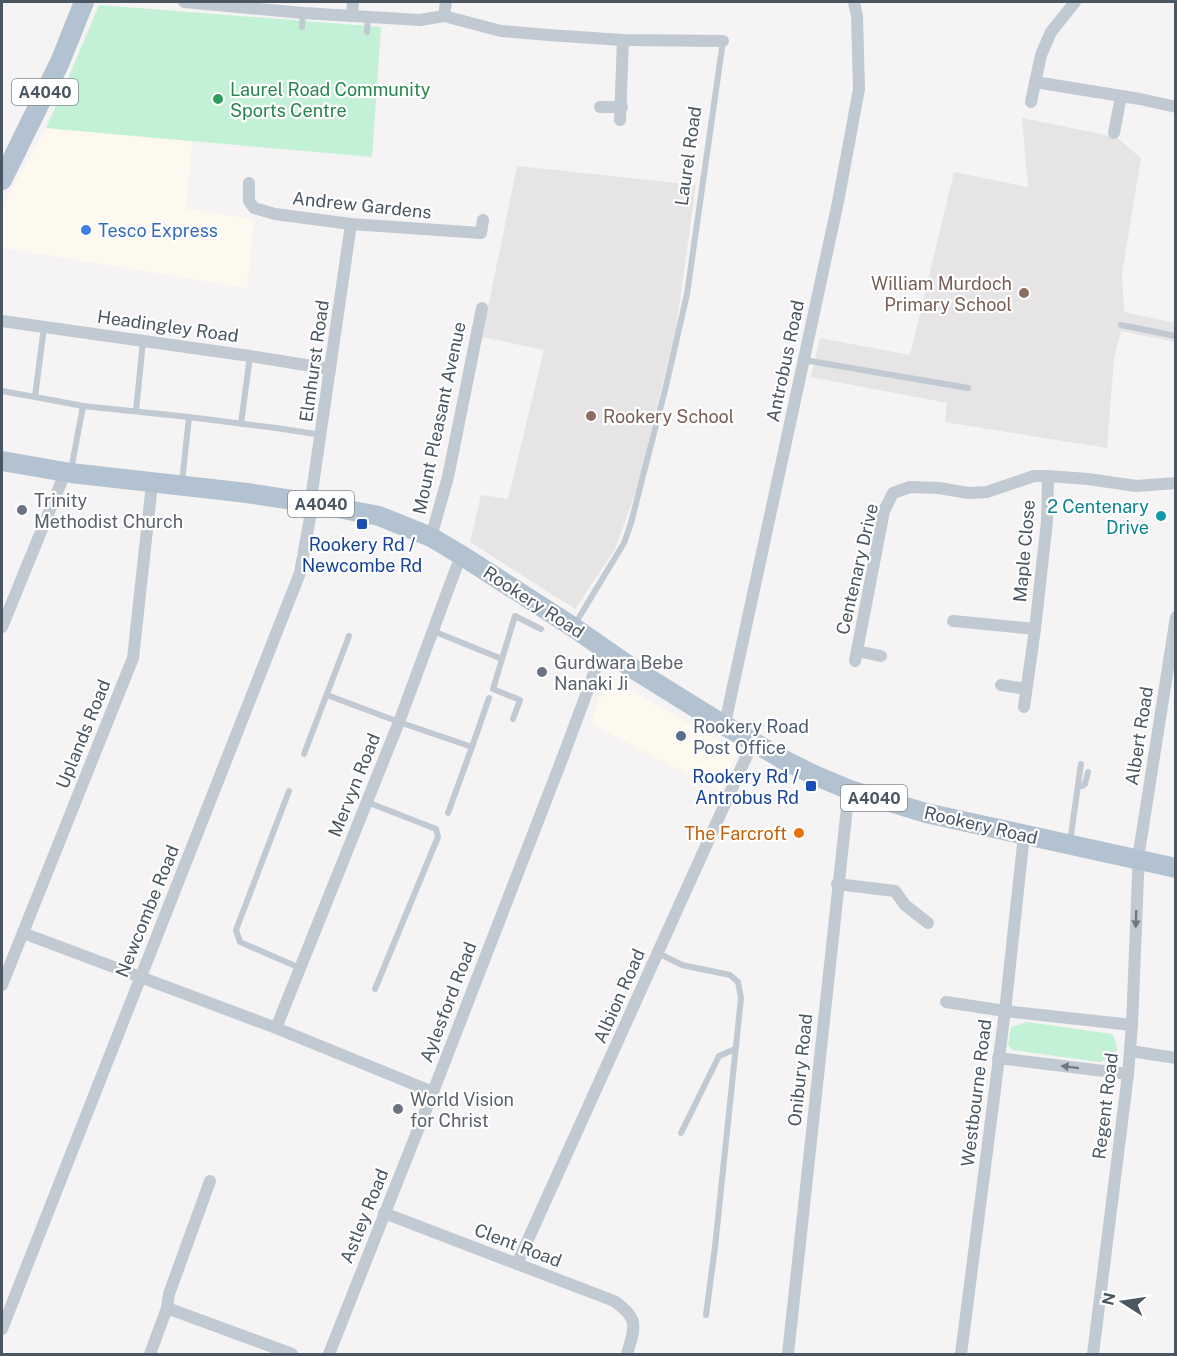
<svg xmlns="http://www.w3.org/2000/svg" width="1177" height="1356" font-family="'Public Sans',sans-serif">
  <rect width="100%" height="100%" fill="#f5f3f3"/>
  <g fill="#fdf9ef">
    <path d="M46 128 192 142 186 209 254 219 247 288 2 248V207Z"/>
    <path d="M608 677 738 752 720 791 590 723Z"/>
  </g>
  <g fill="#e6e4e5">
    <path d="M1022 118 1116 137 1141 158 1122 274 1124 312 1175 323V342L1121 331 1114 359 1107 448 945 422 947 403 811 377 820 338 910 355 954 172 1028 187Z"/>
    <path d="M517 166 696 185 676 328 637 489 615 549 575 609 470 542 481 495 508 499 544 350 482 337Z"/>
  </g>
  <g fill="#c3f1d5">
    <path d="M99 5 381 27 372 157 46 128 72 69Z"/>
    <path d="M1027 1022 1112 1034C1121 1051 1118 1057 1099 1062L1013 1050 1008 1045 1011 1027Z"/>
  </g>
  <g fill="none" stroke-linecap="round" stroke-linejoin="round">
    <g stroke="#c1cad2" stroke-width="6">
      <path d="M302 27 303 13"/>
      <path d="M367 32 368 17"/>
      <path d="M1121 325 1176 336"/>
      <path d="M804 360 968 388"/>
      <path d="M2 391 35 397 83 406 189 417 276 428 322 435"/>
      <path d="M35 397 44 327"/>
      <path d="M136 411 143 341"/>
      <path d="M241 424 250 356"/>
      <path d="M71 470 83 406"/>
      <path d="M182 482 189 417"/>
      <path d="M575 624 624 543 631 523 666 386 687 294 723 41"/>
      <path d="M433 631 502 659 515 616 541 629"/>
      <path d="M502 659 493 689 520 700 513 719"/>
      <path d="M327 695 399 722 472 747 448 813"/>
      <path d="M472 747 489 698"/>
      <path d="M304 754 349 636"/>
      <path d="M1078 786H1082L1085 784 1088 772"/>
      <path d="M289 791 236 930 240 942 300 968"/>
      <path d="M367 802 436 829 438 837 375 989"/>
      <path d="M1070 842 1081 764"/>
      <path d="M658 953 682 965 730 975 738 982 741 998 715 1247 706 1315"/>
      <path d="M681 1133 719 1056 735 1049"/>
    </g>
    <g stroke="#c1cad2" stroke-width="12">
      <path d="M184 2 303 13 420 20 444 16 501 31 548 35 623 40 723 41"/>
      <path d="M352 16 353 2"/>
      <path d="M444 16 446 2"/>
      <path d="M1035 82 1140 99 1176 107"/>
      <path d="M1031 102 1041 55 1051 32 1075 2"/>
      <path d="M600 107H622"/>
      <path d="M620 120 623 40"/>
      <path d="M1114 133 1121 96"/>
      <path d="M249 183V201L254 208 275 214 351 224 481 233 483 220"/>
      <path d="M2 321 250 356 330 369"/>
      <path d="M431 537 448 477 482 308"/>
      <path d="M953 621 1035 629"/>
      <path d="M2 627 65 473"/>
      <path d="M857 651 881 656"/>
      <path d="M855 661 884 511 893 493 910 487 939 488 968 493 987 492 1034 476H1048L1088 479 1136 486 1176 483"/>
      <path d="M1001 685 1026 689"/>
      <path d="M1024 707 1035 629 1047 521 1048 476"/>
      <path d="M722 724 727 714 838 202 859 89 857 16 854 2"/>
      <path d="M837 884 895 891 905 905 928 923"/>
      <path d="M23 933 276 1028 433 1092"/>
      <path d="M2 985 133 658 152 484"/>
      <path d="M946 1002 1005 1011 1132 1025"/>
      <path d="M276 1028 399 722 461 555"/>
      <path d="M1130 1051 1176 1058"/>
      <path d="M998 1058 1128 1074"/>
      <path d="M384 1213 614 1301C640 1319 635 1327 627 1354"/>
      <path d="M517 1264 753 742"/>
      <path d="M167 1308 292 1354"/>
      <path d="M2 1329 300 573 311 512 312 492 351 224"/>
      <path d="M150 1354 167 1308 169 1294 210 1181"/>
      <path d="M329 1354 433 1092 564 754 600 657 605 649"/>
      <path d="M788 1354 848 798 850 790"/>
      <path d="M961 1354 1005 1011 1024 835"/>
      <path d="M1093 1354 1128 1074 1132 1025 1139 852 1176 617"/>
    </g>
    <g stroke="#b3c2d1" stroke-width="20">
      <path d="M2 180 60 62 84 2"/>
      <path d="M2 461 71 473 247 493 312 503 379 516 431 537 461 555 573 627 632 668 722 724 786 761 814 775 850 790 926 813 1176 868"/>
    </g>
  </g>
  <defs><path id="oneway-solid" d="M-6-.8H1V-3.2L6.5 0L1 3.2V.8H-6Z" transform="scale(1.5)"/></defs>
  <g fill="#6e7983">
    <use href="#oneway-solid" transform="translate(1136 919) rotate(92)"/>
    <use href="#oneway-solid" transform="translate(1070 1067) rotate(-173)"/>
  </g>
  <circle fill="#2e9e5b" stroke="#fff" stroke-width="2" cx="218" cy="99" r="6"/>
  <circle fill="#3f7fe0" stroke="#fff" stroke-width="2" cx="86" cy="230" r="6"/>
  <g fill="#8d6e63" stroke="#fff" stroke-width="2">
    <circle cx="1024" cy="293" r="6"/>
    <circle cx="591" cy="416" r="6"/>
  </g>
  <g fill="#6b7280" stroke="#fff" stroke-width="2">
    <circle cx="22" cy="510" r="6"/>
    <circle cx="542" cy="672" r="6"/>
    <circle cx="398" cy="1109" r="6"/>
  </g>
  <circle fill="#0f9aa8" stroke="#fff" stroke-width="2" cx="1161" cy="516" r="6"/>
  <g fill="#1a4fb4" stroke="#fff" stroke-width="2">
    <rect x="356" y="518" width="12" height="12" rx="3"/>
    <rect x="805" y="780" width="12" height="12" rx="3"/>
  </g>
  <circle fill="#5c6f8a" stroke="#fff" stroke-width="2" cx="681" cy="736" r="6"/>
  <circle fill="#e8710a" stroke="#fff" stroke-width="2" cx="799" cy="833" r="6"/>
  <g text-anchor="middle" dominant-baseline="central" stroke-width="4.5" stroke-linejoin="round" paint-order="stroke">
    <g fill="#fff" stroke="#808990" stroke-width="1.5">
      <rect x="12" y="79" width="66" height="26" rx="4.5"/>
      <rect x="288" y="491" width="66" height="26" rx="4.5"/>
      <rect x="841" y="785" width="66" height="26" rx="4.5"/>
    </g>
    <g font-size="16" font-weight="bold" fill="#4a5661">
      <text x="45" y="92">A4040</text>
      <text x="321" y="504">A4040</text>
      <text x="874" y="798">A4040</text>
    </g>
    <g font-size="18" fill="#27864d" stroke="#fff" text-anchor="start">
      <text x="230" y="89">Laurel Road Community<tspan x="230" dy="21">Sports Centre</tspan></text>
    </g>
    <g font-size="18" fill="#4a5661" stroke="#fff">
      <text transform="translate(688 156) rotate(-82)">Laurel Road</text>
      <text transform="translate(362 205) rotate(6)">Andrew Gardens</text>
      <text transform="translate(168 326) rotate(8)">Headingley Road</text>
      <text transform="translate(314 361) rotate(-82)">Elmhurst Road</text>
      <text transform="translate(785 361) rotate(-78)">Antrobus Road</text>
      <text transform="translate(439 418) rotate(-78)">Mount Pleasant Avenue</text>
      <text transform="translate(1024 551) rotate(-85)">Maple Close</text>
      <text transform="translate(857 569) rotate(-77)">Centenary Drive</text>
      <text transform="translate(534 602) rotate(33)">Rookery Road</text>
      <text transform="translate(83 734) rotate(-68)">Uplands Road</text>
      <text transform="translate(1139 736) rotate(-81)">Albert Road</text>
      <text transform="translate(354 785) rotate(-68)">Mervyn Road</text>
      <text transform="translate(981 825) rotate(13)">Rookery Road</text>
      <text transform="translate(147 911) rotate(-68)">Newcombe Road</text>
      <text transform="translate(619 996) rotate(-66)">Albion Road</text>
      <text transform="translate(448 1002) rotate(-69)">Aylesford Road</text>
      <text transform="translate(800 1070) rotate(-84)">Onibury Road</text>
      <text transform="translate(976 1093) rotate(-83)">Westbourne Road</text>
      <text transform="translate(1105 1106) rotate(-83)">Regent Road</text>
      <text transform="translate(364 1216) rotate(-68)">Astley Road</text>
      <text transform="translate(518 1245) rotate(21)">Clent Road</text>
    </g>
    <g font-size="18" fill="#366cbe" stroke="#fff" text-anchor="start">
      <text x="98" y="230">Tesco Express</text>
    </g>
    <g font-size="18" fill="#785e54" stroke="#fff" text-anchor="end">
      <text x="1012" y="283">William Murdoch<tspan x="1012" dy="21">Primary School</tspan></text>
      <text x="603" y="416" text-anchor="start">Rookery School</text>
    </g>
    <g font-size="18" fill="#5b616d" stroke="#fff" text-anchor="start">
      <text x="34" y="500">Trinity<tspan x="34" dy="21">Methodist Church</tspan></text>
      <text x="554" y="662">Gurdwara Bebe<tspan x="554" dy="21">Nanaki Ji</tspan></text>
      <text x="410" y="1099">World Vision<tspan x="410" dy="21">for Christ</tspan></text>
    </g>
    <g font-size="18" fill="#0d838f" stroke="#fff" text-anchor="end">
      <text x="1149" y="506">2 Centenary<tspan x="1149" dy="21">Drive</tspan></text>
    </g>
    <g font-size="18" fill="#164399" stroke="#fff">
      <text x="362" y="544">Rookery Rd /<tspan x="362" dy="21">Newcombe Rd</tspan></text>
      <text x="799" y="776" text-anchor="end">Rookery Rd /<tspan x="799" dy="21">Antrobus Rd</tspan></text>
    </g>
    <g font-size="18" fill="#4e5e75" stroke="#fff" text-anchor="start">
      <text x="693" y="726">Rookery Road<tspan x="693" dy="21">Post Office</tspan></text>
    </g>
    <g font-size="18" fill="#c56008" stroke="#fff" text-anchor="end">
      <text x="787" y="833">The Farcroft</text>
    </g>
  </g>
  <rect width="1177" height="1356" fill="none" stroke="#4a5661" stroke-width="6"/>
  <g transform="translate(1123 1302) rotate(282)" stroke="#ffffff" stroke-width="4.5" paint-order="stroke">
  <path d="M0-4.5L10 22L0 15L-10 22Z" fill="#4a5661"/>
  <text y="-9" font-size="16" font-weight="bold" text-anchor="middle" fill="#4a5661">N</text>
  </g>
</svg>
